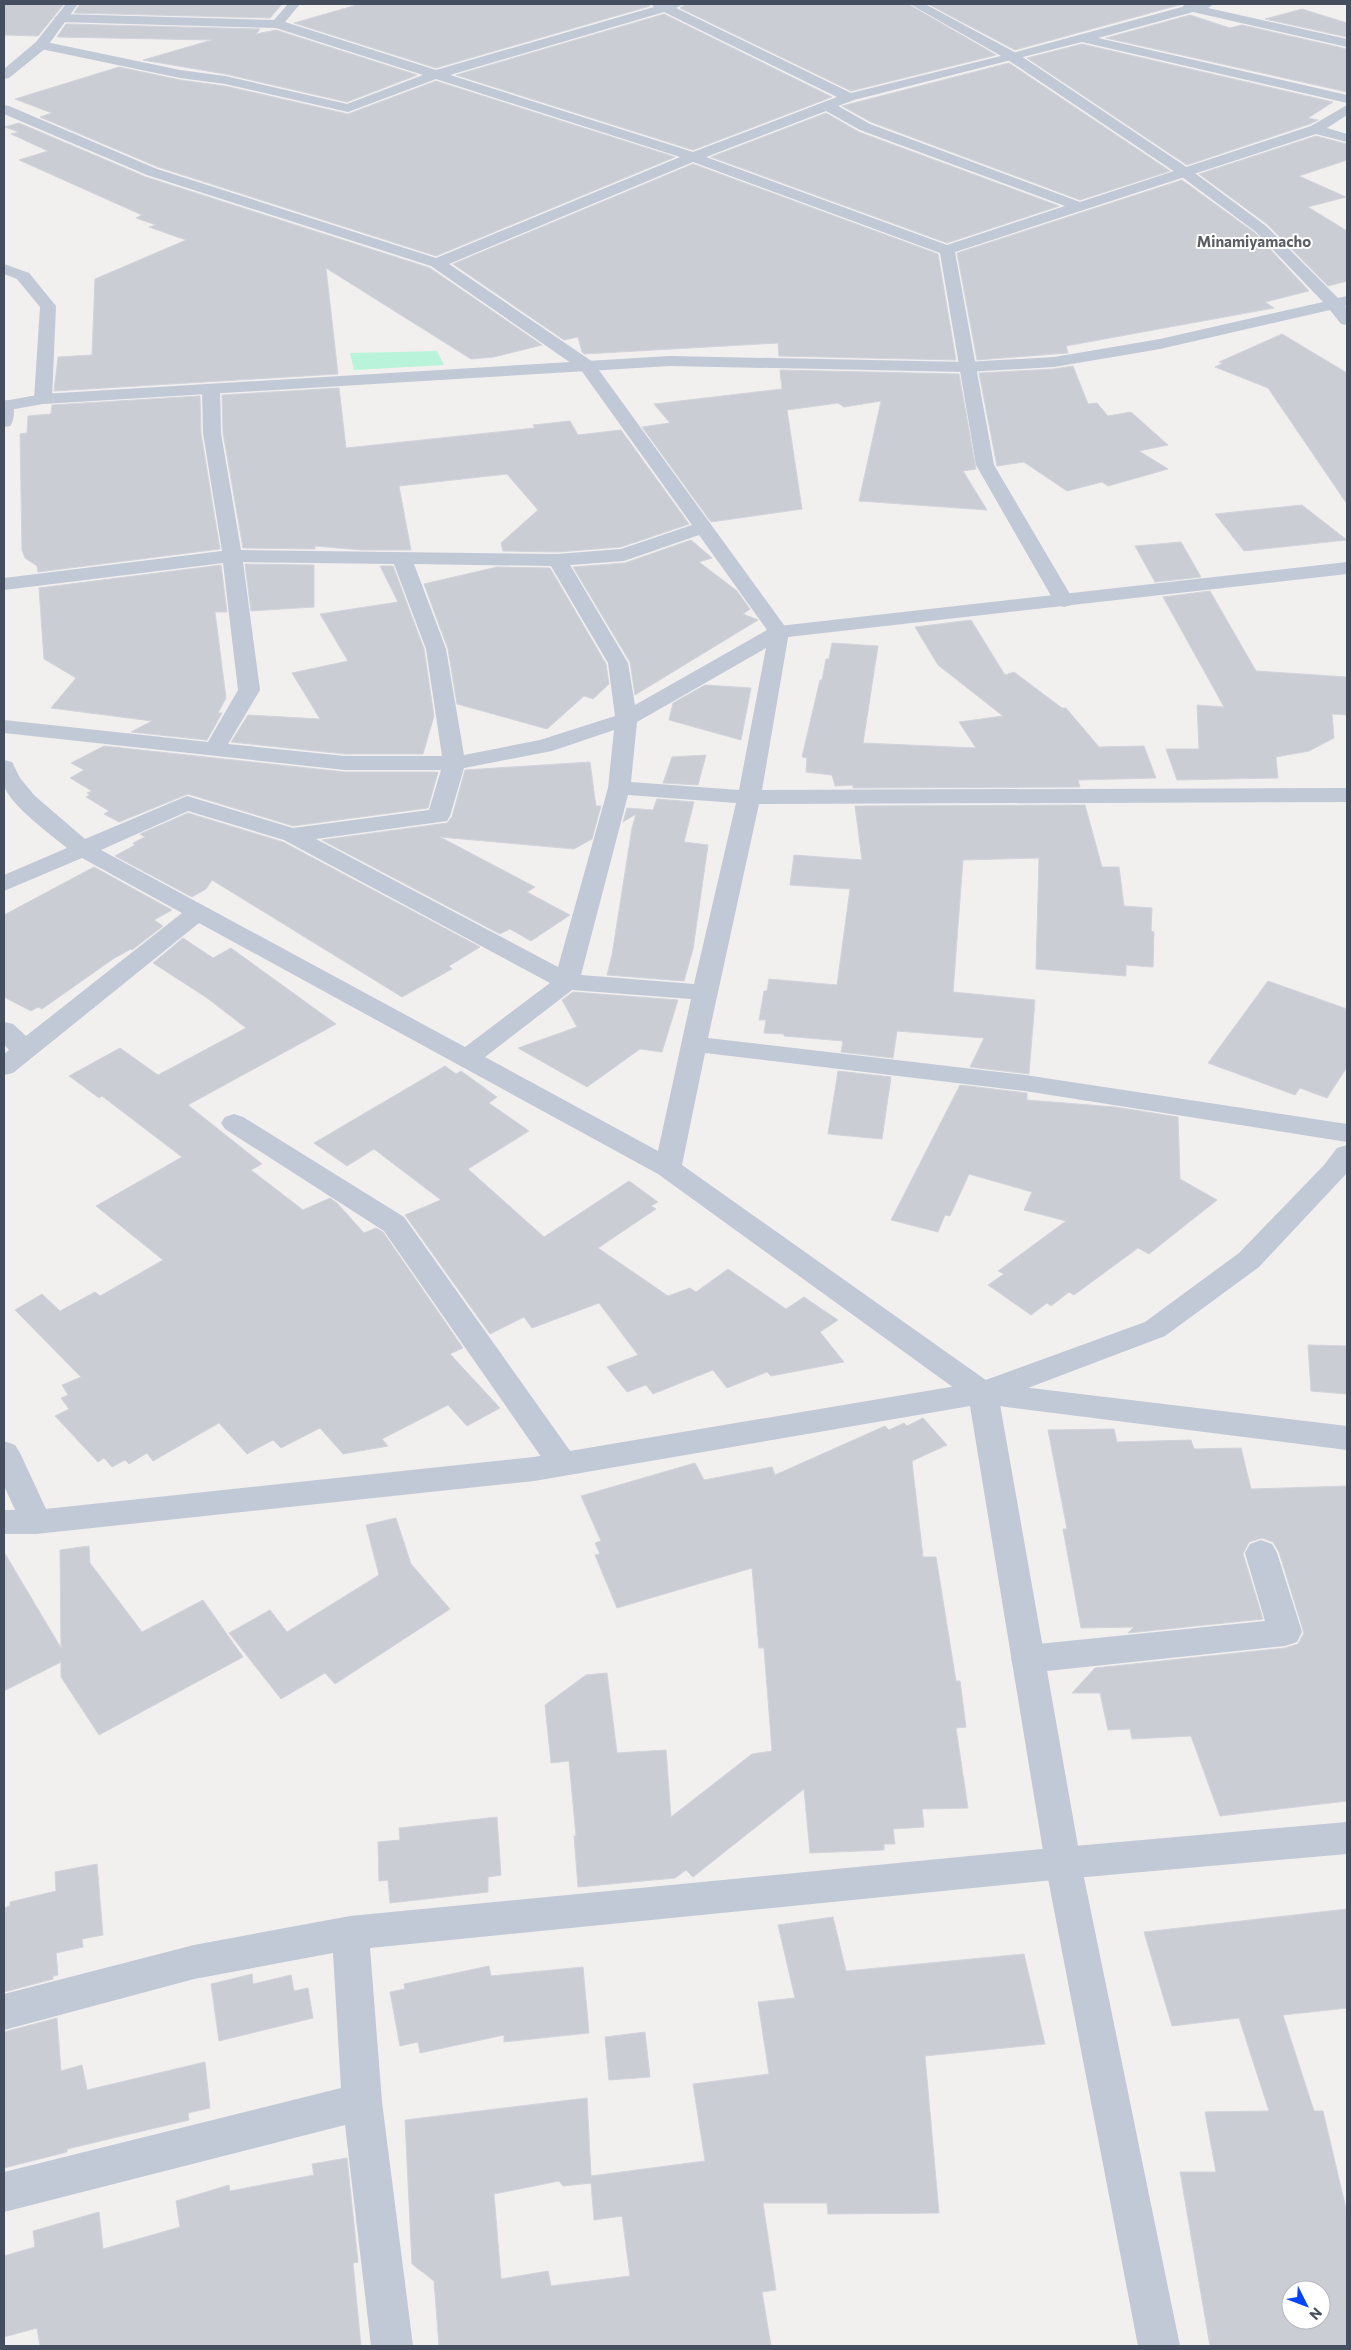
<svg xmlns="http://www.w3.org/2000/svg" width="1351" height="2350" font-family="Commissioner,sans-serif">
  <rect width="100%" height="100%" fill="#f2efef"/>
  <path fill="#b9f4da" d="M437 351 444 365 354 370 350 353Z"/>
  <g fill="#cbcdd5" stroke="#d2d4dc" fill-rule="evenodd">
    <path d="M4 4H64L38 36 4 35Z"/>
    <path d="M80 4H282L270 18 74 13Z"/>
    <path d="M360 4H649L650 6 436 68 294 23Z"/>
    <path d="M686 4H908L996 55 851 91 680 8Z"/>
    <path d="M928 4H1183L1015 50Z"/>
    <path d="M1302 9 1347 23V37L1265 19Z"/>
    <path d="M664 14 832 97 693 150 456 75Z"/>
    <path d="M1190 15 1230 28 1242 25 1347 49V92L1106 38Z"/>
    <path d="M66 24 260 29 256 34 276 30 417 75 347 102 225 74 143 60 212 40 57 37Z"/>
    <path d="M1082 44 1333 102 1308 118 1318 120 1310 124 1187 165 1027 58Z"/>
    <path d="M1009 63 1170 171 1080 200 871 122 842 106Z"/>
    <path d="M119 67 180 80 225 86 348 114 436 81 675 157 436 256 158 167 40 117 52 113 15 99Z"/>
    <path d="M826 113 859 132 1059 206 947 243 711 157Z"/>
    <path d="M19 123 146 177 430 268 542 345 494 357 471 359 326 268 338 374 54 391 58 357 92 355 95 279 186 240 149 227 156 225 136 218 142 215 19 160 48 151 11 134 19 132 5 127Z"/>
    <path d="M1316 136 1347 144V160L1299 176 1346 197 1308 207 1347 231V281L1328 286 1267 224 1199 174Z"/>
    <path d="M693 164 938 254 956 360 779 356 778 343 584 354 582 352 578 337 564 340 453 264Z"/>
    <path d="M1182 180 1255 233 1309 291 1265 302 1274 308 1066 346 1068 353 977 360 957 253Z"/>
    <path d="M1282 334 1347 373V504L1268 388 1215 367 1223 363 1219 362Z"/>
    <path d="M1073 366 1088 404 1097 403 1108 416 1131 412 1168 445 1139 451 1168 469 1108 486 1102 482 1067 491 1024 462 997 466 979 373 1054 369Z"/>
    <path d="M780 370 959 374 976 469 963 471 987 510 859 501 881 401 844 407 838 403 787 410 802 509 711 522 642 427 670 423 654 404 782 389Z"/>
    <path d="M339 388 346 448 535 428 533 425 570 421 578 435 621 430 689 524 621 547 557 552 503 551 501 543 538 510 507 474 399 486 411 550H362L315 546V549L243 548 223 433 222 395Z"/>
    <path d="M200 396 201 433 220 549 38 572 37 566 25 558 22 550 20 434 27 433 28 416 51 414 52 405Z"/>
    <path d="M1302 505 1347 540 1244 551 1215 514Z"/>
    <path d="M691 540 712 558 699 562 737 591 750 609 743 614 758 620 635 695 630 662 573 567 625 563Z"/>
    <path d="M1181 542 1201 577 1155 582 1135 546Z"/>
    <path d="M245 564 314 565V607L251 611Z"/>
    <path d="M221 565 227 612H215L226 698 218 713H222L207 740 131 732 152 721 51 708 76 678 44 659 39 588Z"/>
    <path d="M380 566H393L424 649 434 716 423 754H345L231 742 248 715 320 719 292 673 348 661 320 614 398 602Z"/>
    <path d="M497 567 550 568 606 664 609 684 593 699 584 696 547 729 457 704 448 649 424 584Z"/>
    <path d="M1210 591 1256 671 1347 677V715L1332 714 1334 738 1309 751 1276 757 1278 778 1177 780 1166 749H1199L1197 705 1224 707 1163 597Z"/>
    <path d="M971 620 1005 675 1014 672 1062 708H1066L1099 747 1144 746 1156 778 1078 780 1080 787 853 788V785L835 786 832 775 806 772 807 758 802 757 820 680H822L826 659H829L832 643 878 646 863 743 976 748 959 722 1003 716 938 665 915 627Z"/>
    <path d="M705 685 751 688 741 740 669 720 673 703Z"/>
    <path d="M104 746 345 772H438L428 808 293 826 188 794 119 822 104 814 109 811 86 797 90 795 87 793 92 791 70 778 84 770 71 763Z"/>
    <path d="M706 755 698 785 663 783 672 757Z"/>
    <path d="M590 762 596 806H601L592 839 574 849 440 837 535 887 527 892 570 915 531 941 510 929 500 934 322 840 447 823 452 817 465 770Z"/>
    <path d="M657 799 694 802 684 842 708 845 693 949 684 981 607 975 612 955 632 828 636 814 623 822 627 808 653 810Z"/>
    <path d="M1085 805 1102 867H1119L1124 906 1152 908 1151 931 1154 932 1153 967 1126 965V976L1036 969 1039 858 963 860 953 992 1035 1000 1029 1074 970 1067 984 1038 897 1031 893 1058 841 1052 843 1041 784 1036V1034L764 1033 766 1020H759L764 991H767L769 979 837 985 850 889 790 885 794 855 862 860 855 806Z"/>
    <path d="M188 813 283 842 480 947 449 966 452 969 402 997 212 880 206 889 192 897 115 856 135 845 133 843 145 837 140 834Z"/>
    <path d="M94 867 172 910 154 920 163 926 132 950 131 949 113 959 42 1009 38 1007 31 1011 4 997V915Z"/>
    <path d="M183 938 213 958 231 948 336 1024 188 1105 262 1164 251 1170 303 1210 330 1198 337 1203 364 1233 376 1228 383 1232 463 1348 450 1354 500 1408 467 1426 448 1405 382 1439 388 1446 343 1454 320 1428 281 1448 273 1440 247 1454 219 1423 153 1461 147 1453 129 1464 125 1460 112 1467 104 1458 98 1462 55 1416 69 1409 61 1398 68 1395 62 1385 81 1377 15 1310 42 1294 60 1311 95 1292 100 1296 163 1260 96 1206 182 1157 102 1096 99 1098 69 1076 120 1048 158 1075 246 1028 207 998 153 963Z"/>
    <path d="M1268 981 1347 1009V1067L1327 1098 1300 1088 1295 1095 1208 1063Z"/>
    <path d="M573 992 678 1000 662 1052 640 1049 587 1087 518 1048 577 1027 562 1000Z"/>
    <path d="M445 1066 456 1074 461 1071 497 1097 489 1103 529 1131 468 1169 544 1237 629 1181 658 1202 651 1206 656 1209 598 1248 668 1296 690 1288 696 1292 728 1269 786 1309 804 1297 838 1320 820 1332 844 1362 771 1376 767 1372 727 1388 713 1370 653 1394 646 1385 627 1392 607 1367 638 1355 599 1303 532 1328 524 1317 490 1334 405 1215 441 1200 374 1149 347 1166 314 1143Z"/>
    <path d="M838 1071 891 1077 882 1139 828 1134Z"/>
    <path d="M960 1085 1027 1093V1100L1115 1107 1178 1117 1180 1179 1217 1200 1149 1254 1138 1248 1074 1295 1069 1292 1051 1306 1047 1303 1031 1315 988 1285 1004 1274 998 1271 1066 1221 1024 1210 1032 1192 969 1174 950 1216 945 1215 938 1232 891 1220Z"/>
    <path d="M1308 1345 1347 1346V1394L1311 1391Z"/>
    <path d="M923 1418 947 1445 912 1461 923 1557H936L956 1681H960L966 1727 956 1728 968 1808 922 1809 924 1827 893 1829 895 1844H884V1850L810 1853 804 1789 693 1877 686 1870 675 1878 578 1887 574 1836H576L569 1761 551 1763 545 1705 586 1675 607 1673 617 1753 666 1750 671 1817 752 1754 772 1751 764 1648H759L752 1568 617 1608 595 1555 600 1554 595 1543 601 1541 581 1496 695 1463 704 1480 772 1467 775 1475 885 1426 889 1430 904 1423 907 1426Z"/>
    <path d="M1114 1429 1117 1442 1191 1440 1194 1449 1241 1448 1251 1489 1347 1486V1801L1220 1816 1191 1736 1132 1739 1130 1729 1108 1730 1100 1693H1072L1095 1668 1285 1648 1298 1644 1304 1633 1279 1552 1273 1542 1262 1538 1249 1542 1243 1554 1263 1619 1128 1633 1134 1627 1081 1628 1063 1529H1067L1048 1430Z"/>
    <path d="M396 1518 411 1564 450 1609 335 1684 325 1673 281 1699 229 1633 270 1610 287 1632 379 1575 366 1525Z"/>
    <path d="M89 1546 90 1563 142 1632 203 1600 243 1657 99 1735 61 1677V1662L4 1691V1552L61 1648 60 1550Z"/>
    <path d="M497 1817 501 1875 488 1877V1892L390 1903 388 1880 379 1881 378 1842 400 1840 399 1828Z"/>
    <path d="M97 1864 103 1935 82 1939 83 1947 56 1953 58 1975 53 1976V1979L4 1992V1908L10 1906V1902L56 1891 55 1872Z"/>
    <path d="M1347 1909V2008L1283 2015 1314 2111H1323L1347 2213V2346H1210L1180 2172H1216L1205 2112 1269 2111 1239 2018 1172 2026 1144 1932ZM1291 2290H1321V2320H1291Z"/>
    <path d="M833 1917 846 1971 1024 1954 1045 2044 925 2056 939 2213 828 2214 827 2203H763L776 2290 762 2292 771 2346H439L434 2281 412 2264 405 2120 587 2098 591 2176 705 2161 693 2084 769 2074 758 2002 795 1998 778 1925ZM559 2181 563 2186 591 2183 594 2220 622 2216 630 2276 551 2286 548 2271 501 2279 494 2194Z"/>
    <path d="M489 1966 491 1976 583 1967 589 2033 504 2042V2035L420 2053 418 2042 400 2046 390 1992 405 1989 404 1984Z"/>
    <path d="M252 1974 253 1984 291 1975 294 1991 308 1988 313 2018 219 2041 211 1984Z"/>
    <path d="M57 2018 61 2071 82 2065 87 2090 205 2062 210 2108 188 2113 189 2120 67 2149V2152L4 2168V2032Z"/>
    <path d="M645 2032 650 2077 609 2080 605 2037Z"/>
    <path d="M347 2158 358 2262 353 2263 361 2346H40L37 2328 4 2337V2256L35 2247 33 2231 99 2212 103 2249 180 2227 176 2201 229 2185 230 2191 314 2175 312 2164Z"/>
  </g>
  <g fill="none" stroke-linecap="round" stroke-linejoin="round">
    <g fill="#c1c8d6" fill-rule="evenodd">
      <path d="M288 4H300L285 22 436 70 654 7 651 4H684L676 8 851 93 1009 54 1182 7 1186 4H1214L1208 8 1347 39V47L1193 12 1098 38 1347 95V103L1082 42 854 100 838 106 870 124 1080 202 1311 126 1347 105V115L1327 128 1347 134V142L1316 134 955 252 994 465 1074 601 1071 605 1064 607 1057 605 1054 601 976 465 940 253 693 162 449 264 593 362 789 632 762 790 1347 788V802L759 804 708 1038 1025 1075 1347 1124V1142L1025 1091 705 1053 682 1165 990 1383 1347 1426V1450L983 1404 972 1401 658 1174 199 923 13 1073 4 1075V1054L9 1050 4 1044V1022L13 1024 26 1036 182 913 82 858 4 891V875L67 848C50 834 13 807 5 788 1 781 4 768 4 760L12 762 20 778 35 796 85 839 187 796 293 828 429 810 441 770H345L4 733V720L208 742 238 690 223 563 4 590V578L222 551 203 433 202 390 205 386H217L220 390 221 433 241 550 557 554 621 549 692 525 581 370 431 266 147 175 4 114V105L9 106 157 169 436 258 680 157 436 79 348 112 225 84 180 78 41 49 34 45 41 41 180 70 225 76 347 104 423 75 276 28 60 22 54 18 60 14 274 20ZM664 12 837 97 693 152 450 75ZM826 111 860 130 1065 206 947 245 706 157ZM699 535 767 630 635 705 628 663 570 565 624 561ZM243 562 394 564 426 649 442 756H345L228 744 260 690ZM414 564 551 566 608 663 615 716 540 740 464 755 446 649ZM766 648 739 790 631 782 637 722ZM614 730 608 788 558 967 316 839 447 821 450 816 464 768 552 751ZM628 795 736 803 694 984 581 975ZM188 811 284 840 550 983 465 1047 101 850ZM572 990 691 999 658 1151 485 1057Z"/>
      <path d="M4 264 29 273 56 306 52 399 49 403H37L34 399 40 307 17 279 4 274Z"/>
      <path d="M4 400 11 401C15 407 15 420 10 426L4 427Z"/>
      <path d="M234 1114 243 1117 404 1217 573 1455 578 1463 573 1471 562 1475 551 1471 384 1231 225 1129 221 1123 225 1117Z"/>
      <path d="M4 1441 15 1445 20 1453 52 1522 47 1531 36 1534 25 1531 4 1486Z"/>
      <path d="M1261 1540 1272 1544 1277 1553 1302 1632 1297 1642 1285 1646 1028 1673 1016 1669 1011 1659 1016 1649 1028 1645 1265 1621 1245 1553 1250 1544Z"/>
      <path d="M1347 1822V1854L1063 1879 370 1948 382 2102 413 2346H371L345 2125 4 2212V2172L341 2088 333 1953 194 1979 4 2030V1994L194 1945 350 1916 1063 1847Z"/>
    </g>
    <g fill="#c1c8d6" fill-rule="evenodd">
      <path d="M66 4H78L46 48 9 78 4 79V69L36 42Z"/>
      <path d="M910 4H925L1018 54 1188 168 1266 226 1338 298 1347 296V306H1345L1347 310V325L1341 324 1330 310 1160 349 1054 367 966 372 670 366 43 404 4 411V401L43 394 670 356 966 362 1054 357 1160 339 1323 302 1256 232 1178 174 1008 60Z"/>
      <path d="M1347 562V574L779 638 772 636 769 632 772 628 779 626Z"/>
      <path d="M1347 1145V1173L1259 1267 1165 1336 999 1399 1081 1863 1180 2346H1138L1045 1863 970 1406 534 1481 36 1534H4V1510H36L534 1457 980 1382 1145 1322 1239 1253 1324 1165 1337 1148Z"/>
    </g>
  </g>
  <g text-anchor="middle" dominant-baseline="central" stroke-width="4" stroke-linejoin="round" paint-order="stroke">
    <g font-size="15" font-weight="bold" fill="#5b5e65" stroke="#fff">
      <text x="1254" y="241">Minamiyamacho</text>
    </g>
  </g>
  <rect width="1351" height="2350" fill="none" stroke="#454e5f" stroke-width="10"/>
  <g transform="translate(1306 2305) rotate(132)"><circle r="24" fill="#ffffff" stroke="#b5b8bf"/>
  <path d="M0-4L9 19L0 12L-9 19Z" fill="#0445f7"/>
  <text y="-8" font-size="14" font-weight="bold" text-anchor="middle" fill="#454e5f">N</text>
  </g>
</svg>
